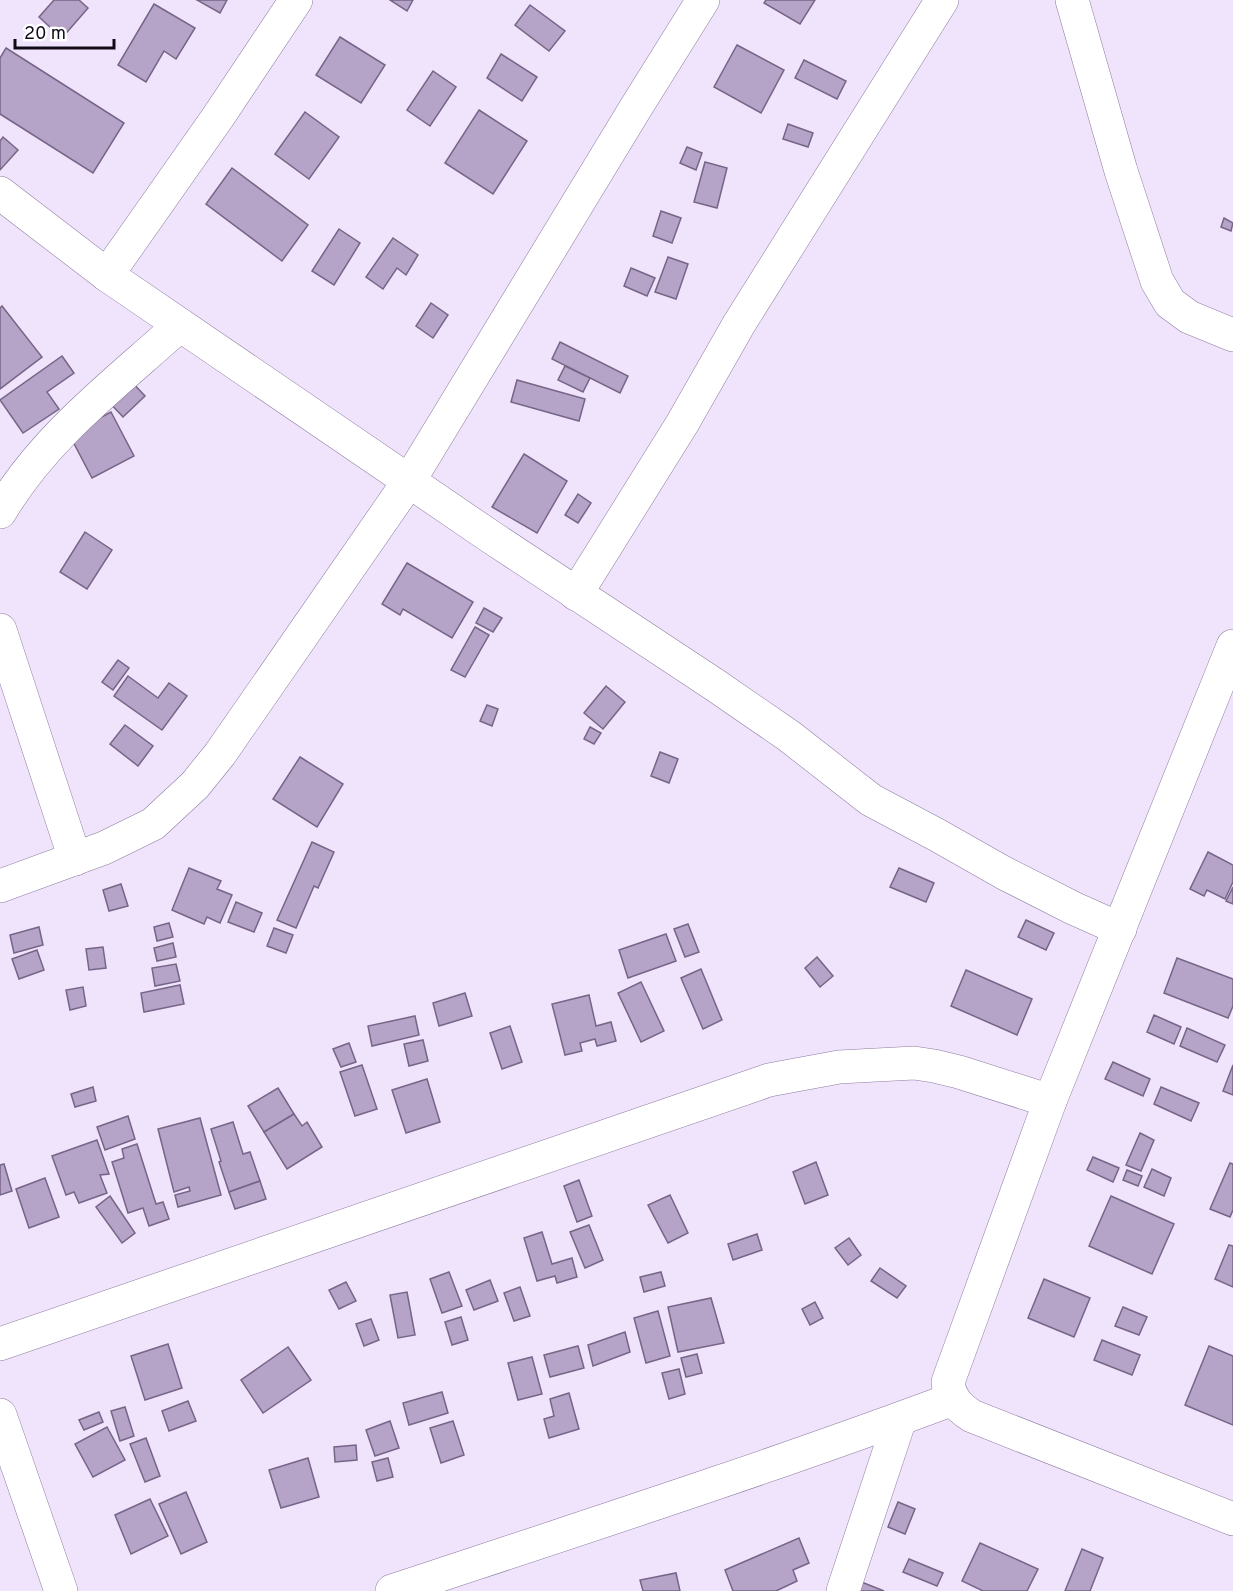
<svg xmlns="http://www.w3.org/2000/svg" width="1233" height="1591" font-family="Overpass,sans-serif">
  <rect width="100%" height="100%" fill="#f0e4fc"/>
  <g fill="#b5a3c8" stroke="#766587" stroke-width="1.5">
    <path d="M54 0H79L88 8 62 38 39 17Z"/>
    <path d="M197 0H227L220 13Z"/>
    <path d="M390 0H413L407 11Z"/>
    <path d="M766 0H815L800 24 764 3Z"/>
    <path d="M154 4 195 28 176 59 164 51 146 82 118 65Z"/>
    <path d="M530 5 565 31 549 51 515 25Z"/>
    <path d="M340 37 385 65 361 103 316 75Z"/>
    <path d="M737 45 784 70 761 113 714 87Z"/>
    <path d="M6 48 124 123 93 173 0 114V58Z"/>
    <path d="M501 54 537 77 522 101 487 78Z"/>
    <path d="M804 60 846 81 837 99 795 78Z"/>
    <path d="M433 71 456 87 430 126 407 110Z"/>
    <path d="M479 110 527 141 493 194 445 163Z"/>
    <path d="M305 112 339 137 309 179 275 154Z"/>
    <path d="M788 124 813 133 808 147 783 139Z"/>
    <path d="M3 137 18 150 0 170V141Z"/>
    <path d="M687 147 702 153 696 170 680 163Z"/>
    <path d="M705 162 727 168 717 208 694 202Z"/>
    <path d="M232 168 308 225 282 261 206 204Z"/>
    <path d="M661 211 681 218 672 243 653 236Z"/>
    <path d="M1224 218 1233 223 1231 231 1221 227Z"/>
    <path d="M339 229 360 243 334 285 312 271Z"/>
    <path d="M393 238 418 255 406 275 397 268 383 289 366 277Z"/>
    <path d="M668 257 688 264 676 299 655 292Z"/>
    <path d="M631 268 655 278 647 296 624 286Z"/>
    <path d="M431 303 448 315 433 338 416 326Z"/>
    <path d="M2 306 42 357 0 389V308Z"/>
    <path d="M560 342 628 376 620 393 552 359Z"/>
    <path d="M62 356 74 373 47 392 59 409 23 433 0 400Z"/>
    <path d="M565 366 590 378 583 392 558 380Z"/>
    <path d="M129 379 145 396 123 417 107 400Z"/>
    <path d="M517 380 585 399 579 421 511 402Z"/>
    <path d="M111 412 134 456 92 478 69 434Z"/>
    <path d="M524 454 567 481 537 533 492 507Z"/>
    <path d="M578 494 591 503 578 523 565 515Z"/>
    <path d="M85 532 112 550 87 589 60 572Z"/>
    <path d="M407 563 473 602 452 638 403 609 400 615 382 604Z"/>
    <path d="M484 608 502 618 493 632 476 623Z"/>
    <path d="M475 627 489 635 465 677 451 670Z"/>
    <path d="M118 660 129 668 113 690 102 682Z"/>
    <path d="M128 676 158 698 169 683 187 696 162 730 114 696Z"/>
    <path d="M606 686 625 702 603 729 584 713Z"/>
    <path d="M487 705 498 709 492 726 480 721Z"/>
    <path d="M125 725 153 746 138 766 110 744Z"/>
    <path d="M590 727 601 733 594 744 584 739Z"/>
    <path d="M660 752 678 759 669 783 651 776Z"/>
    <path d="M300 757 343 784 317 827 273 799Z"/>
    <path d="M312 842 334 852 318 888 314 886 296 928 277 920Z"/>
    <path d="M1208 852 1233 865V882L1225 899 1207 890 1204 896 1190 889Z"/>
    <path d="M189 868 221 881 217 889 232 895 220 923 207 917 204 924 172 910Z"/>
    <path d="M899 868 934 883 926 902 890 887Z"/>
    <path d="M121 884 128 906 109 911 103 890Z"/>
    <path d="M1233 887V904L1226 901Z"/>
    <path d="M236 902 262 913 254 932 228 922Z"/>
    <path d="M1026 920 1054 933 1046 950 1018 937Z"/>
    <path d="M169 923 173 937 157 941 154 927Z"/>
    <path d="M688 924 699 952 685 957 674 929Z"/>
    <path d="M39 927 43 945 14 953 10 935Z"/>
    <path d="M274 928 293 935 286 953 267 946Z"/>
    <path d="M666 934 676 961 628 978 619 950Z"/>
    <path d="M173 943 176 957 157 961 154 948Z"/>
    <path d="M103 947 106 968 89 970 86 949Z"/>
    <path d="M37 950 44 970 19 979 12 959Z"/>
    <path d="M817 957 833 976 820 987 805 968Z"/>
    <path d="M1177 958 1233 979V1006L1228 1018 1164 993Z"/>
    <path d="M176 964 180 981 155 986 152 968Z"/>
    <path d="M701 969 722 1020 703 1029 681 978Z"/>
    <path d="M966 970 1032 999 1017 1035 951 1006Z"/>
    <path d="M641 982 664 1031 641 1042 618 993Z"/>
    <path d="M180 985 184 1004 144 1012 141 993Z"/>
    <path d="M83 987 86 1006 70 1010 66 990Z"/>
    <path d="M465 993 472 1016 439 1026 433 1003Z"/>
    <path d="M589 995 596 1026 611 1022 616 1041 597 1046 595 1039 580 1043 582 1051 565 1055 552 1004Z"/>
    <path d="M1154 1015 1181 1027 1174 1044 1147 1032Z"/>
    <path d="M415 1016 419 1035 372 1046 368 1026Z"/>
    <path d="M510 1026 522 1062 502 1069 490 1033Z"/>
    <path d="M1187 1028 1225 1045 1217 1062 1180 1046Z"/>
    <path d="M423 1040 428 1061 409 1066 404 1044Z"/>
    <path d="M349 1043 356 1062 341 1067 333 1049Z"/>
    <path d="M1113 1062 1150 1079 1143 1096 1105 1079Z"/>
    <path d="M362 1065 377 1109 355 1116 340 1072Z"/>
    <path d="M1233 1065V1095L1223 1091Z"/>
    <path d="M427 1079 440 1122 406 1133 392 1090Z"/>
    <path d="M93 1087 96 1101 75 1107 71 1094Z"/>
    <path d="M1161 1087 1199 1103 1191 1121 1154 1104Z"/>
    <path d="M278 1088 294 1114 264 1132 248 1106Z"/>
    <path d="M294 1114 302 1126 307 1122 322 1147 287 1169 264 1132Z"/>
    <path d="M128 1116 135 1139 105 1150 97 1127Z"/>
    <path d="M200 1118 221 1195 178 1207 175 1195 190 1191 189 1187 174 1192 158 1129Z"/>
    <path d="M233 1122 243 1154 250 1152 260 1181 229 1192 219 1162 221 1161 211 1129Z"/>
    <path d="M1140 1133 1154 1140 1141 1171 1126 1165Z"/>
    <path d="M97 1140 109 1174 100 1175 107 1193 79 1203 74 1192 66 1195 52 1156Z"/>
    <path d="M137 1144 156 1204 163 1202 169 1219 149 1226 143 1208 128 1213 112 1162 124 1158 122 1149Z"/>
    <path d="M1093 1157 1119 1168 1113 1182 1087 1170Z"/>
    <path d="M816 1162 828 1195 805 1204 793 1172Z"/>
    <path d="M1230 1163 1233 1164V1210L1230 1217 1210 1209Z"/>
    <path d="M4 1164 12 1191 0 1195V1165Z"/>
    <path d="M1152 1169 1171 1178 1164 1196 1144 1187Z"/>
    <path d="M1127 1170 1142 1176 1138 1186 1123 1180Z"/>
    <path d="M45 1178 59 1217 29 1228 16 1189Z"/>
    <path d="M579 1180 592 1216 577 1222 564 1186Z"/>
    <path d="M260 1181 266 1199 235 1209 229 1192Z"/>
    <path d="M670 1195 688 1233 668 1243 648 1205Z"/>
    <path d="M110 1196 135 1233 122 1243 96 1207Z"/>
    <path d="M1111 1196 1174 1224 1152 1274 1089 1246Z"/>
    <path d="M589 1225 603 1260 585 1268 570 1232Z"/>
    <path d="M542 1232 552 1264 572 1258 577 1277 557 1283 555 1276 537 1281 524 1238Z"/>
    <path d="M757 1234 762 1250 733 1260 728 1244Z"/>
    <path d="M849 1238 861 1255 848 1265 835 1248Z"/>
    <path d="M1229 1245 1233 1246V1287L1215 1279Z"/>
    <path d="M880 1268 906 1286 897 1298 871 1281Z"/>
    <path d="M449 1272 462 1306 442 1313 430 1279Z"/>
    <path d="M661 1272 665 1286 644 1292 640 1277Z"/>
    <path d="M1044 1279 1090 1298 1074 1337 1028 1318Z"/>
    <path d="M490 1280 498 1301 474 1310 466 1290Z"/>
    <path d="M346 1282 356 1301 339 1309 329 1290Z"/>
    <path d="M520 1287 530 1316 514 1321 504 1293Z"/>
    <path d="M407 1292 415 1335 398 1338 390 1295Z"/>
    <path d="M711 1298 724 1343 678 1352 668 1307Z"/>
    <path d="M815 1302 823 1318 810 1325 802 1309Z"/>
    <path d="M1123 1307 1147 1317 1139 1335 1115 1326Z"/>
    <path d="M658 1311 670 1356 646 1363 634 1318Z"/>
    <path d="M461 1317 468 1340 452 1345 445 1322Z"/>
    <path d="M371 1319 379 1340 364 1346 356 1324Z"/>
    <path d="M625 1332 630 1352 593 1366 588 1345Z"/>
    <path d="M1102 1340 1140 1355 1132 1375 1094 1360Z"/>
    <path d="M168 1344 182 1388 145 1400 131 1356Z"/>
    <path d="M578 1346 584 1368 550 1377 544 1355Z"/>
    <path d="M1209 1346 1233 1356V1425L1185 1405Z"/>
    <path d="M288 1347 311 1380 263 1413 241 1380Z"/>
    <path d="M697 1354 702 1373 686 1377 681 1358Z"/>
    <path d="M532 1357 542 1394 518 1400 508 1363Z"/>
    <path d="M679 1369 685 1394 669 1399 662 1373Z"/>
    <path d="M442 1392 448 1413 409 1425 403 1403Z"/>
    <path d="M569 1393 579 1429 549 1438 544 1419 554 1416 550 1399Z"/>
    <path d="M188 1401 196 1421 169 1431 162 1411Z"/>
    <path d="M125 1407 134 1436 120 1441 111 1411Z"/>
    <path d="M99 1412 103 1422 84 1430 79 1420Z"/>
    <path d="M390 1421 399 1448 375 1456 366 1430Z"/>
    <path d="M453 1421 464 1455 441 1463 430 1428Z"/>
    <path d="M107 1427 125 1460 93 1477 75 1444Z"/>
    <path d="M146 1438 160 1476 145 1482 130 1444Z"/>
    <path d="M356 1445 357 1460 335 1462 334 1447Z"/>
    <path d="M308 1458 319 1497 281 1508 269 1470Z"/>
    <path d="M388 1458 393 1477 377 1481 372 1462Z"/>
    <path d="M186 1492 207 1542 181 1554 159 1504Z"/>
    <path d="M150 1499 168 1536 131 1554 115 1515Z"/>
    <path d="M898 1502 915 1509 905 1534 888 1527Z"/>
    <path d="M799 1538 809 1563 793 1570 797 1581 776 1591H733L725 1570Z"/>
    <path d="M980 1543 1038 1569 1027 1591H983L962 1581Z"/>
    <path d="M1082 1549 1103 1558 1090 1591H1065Z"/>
    <path d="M909 1559 943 1573 937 1586 903 1572Z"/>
    <path d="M676 1573 680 1591H643L640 1580Z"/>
    <path d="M859 1581 884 1591H854Z"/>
  </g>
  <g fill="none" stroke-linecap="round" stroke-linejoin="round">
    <defs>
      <g id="street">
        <path d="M1072 0 1121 171 1157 281 1170 303 1189 317 1233 335"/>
        <path d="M0 193 107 275 218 117 296 0"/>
        <path d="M107 275 491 537 715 685 789 736 871 800 937 835 1004 873 1073 908 1120 929"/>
        <path d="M0 512C44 437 116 383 180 325"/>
        <path d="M576 594 682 424 739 324 942 0"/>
        <path d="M0 630 75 859"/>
        <path d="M1233 646 1050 1101 948 1382C949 1398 959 1408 972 1416L1233 1519"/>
        <path d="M0 886 104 848 153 824 195 785 220 754 409 481 635 109 703 0"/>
        <path d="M0 1344 769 1080 839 1067 914 1063 934 1066 959 1072 1050 1101"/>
        <path d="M0 1415 61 1591"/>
        <path d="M392 1591C579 1529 768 1468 953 1399"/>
        <path d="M843 1591 900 1419"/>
      </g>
    </defs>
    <use href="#street" stroke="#8d7ca0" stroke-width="34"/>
    <use href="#street" stroke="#fff" stroke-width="33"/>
  </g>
  <path d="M15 39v9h99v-9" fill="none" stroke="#110b18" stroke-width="3"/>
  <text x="24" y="39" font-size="18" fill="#110b18" stroke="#ffffff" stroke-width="4.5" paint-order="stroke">20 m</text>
</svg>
